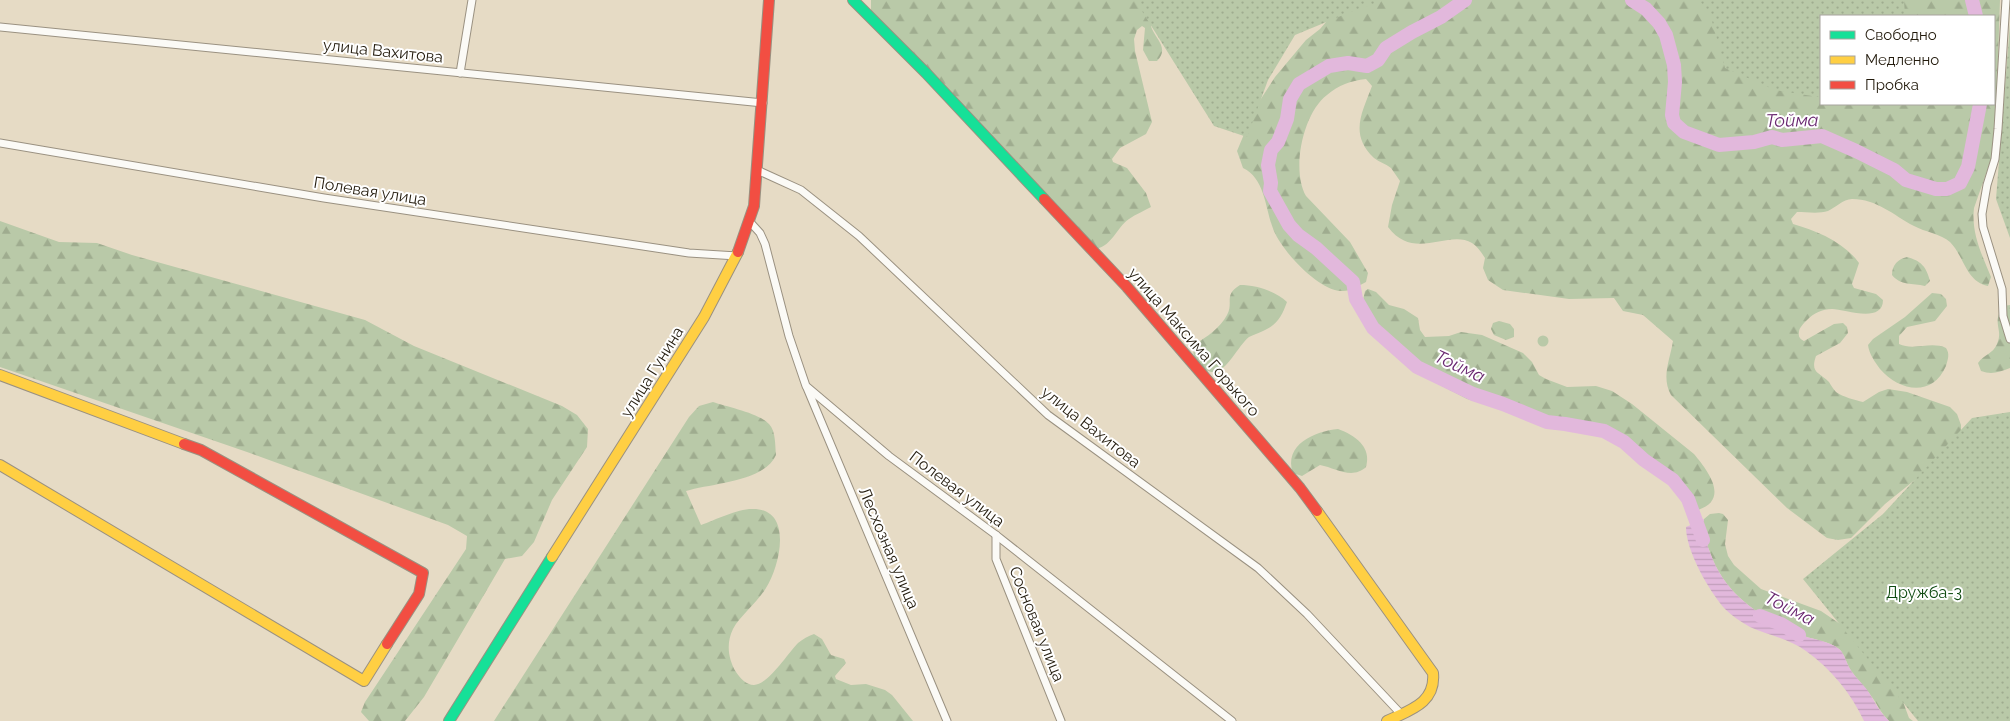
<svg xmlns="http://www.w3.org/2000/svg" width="2010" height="721" font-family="Raleway,sans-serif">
  <defs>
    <pattern id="forest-firs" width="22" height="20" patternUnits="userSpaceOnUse" patternTransform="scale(1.25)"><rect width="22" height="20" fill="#b9c9a8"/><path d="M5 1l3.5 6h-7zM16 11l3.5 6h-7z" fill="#9fac8f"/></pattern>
    <pattern id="garden-dots" width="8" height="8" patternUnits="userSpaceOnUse" patternTransform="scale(1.25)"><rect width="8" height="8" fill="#b9c9a8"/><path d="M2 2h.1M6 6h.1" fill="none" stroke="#9fac8f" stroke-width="1.8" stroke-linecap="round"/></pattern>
    <pattern id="water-rules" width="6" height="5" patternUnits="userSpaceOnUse" patternTransform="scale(1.25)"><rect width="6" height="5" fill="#e2b8dc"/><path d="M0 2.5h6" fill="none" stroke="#c29ebc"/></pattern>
  </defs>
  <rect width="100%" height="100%" fill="#e6dbc5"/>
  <g fill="url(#forest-firs)">
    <path d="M871 0H1138C1142 5 1149 11 1151 17 1152 20 1150 25 1152 29 1157 40 1169 49 1157 61H1149L1143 50 1145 28 1142 26 1137 30 1134 39 1135 51 1152 122 1146 134 1120 148 1112 159 1113 162 1127 168 1146 193 1151 207C1144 211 1136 214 1129 219 1116 228 1113 245 1096 249L1089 244 934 74 871 15Z"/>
    <path d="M1345 0H1710L1821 28V104H1994V16H1833L1839 0H2000L1995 148 1974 208C1971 233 1982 255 1991 277L1988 286C1966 282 1964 256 1950 242 1941 234 1925 232 1914 226 1893 215 1877 199 1852 199 1843 199 1835 208 1828 211 1819 214 1806 212 1797 212L1791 219 1793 224C1817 231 1844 242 1859 263L1852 284 1854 288 1876 294 1883 300C1883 324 1844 309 1832 309 1822 309 1814 313 1807 320 1804 323 1799 328 1799 332 1798 337 1800 339 1804 341L1834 324 1843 323 1847 327 1848 333 1840 343 1816 356C1810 373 1819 372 1829 382 1831 385 1833 389 1836 392 1843 397 1855 400 1863 402L1879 392 1888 389 1907 392 1950 407 1957 414 1961 425V436L1951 451 1885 504 1851 538 1838 540 1827 538 1787 508 1671 395C1661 377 1670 360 1673 341L1643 315 1623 311 1614 298 1569 299 1503 290 1488 280 1483 268 1485 258C1481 252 1478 247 1472 243 1448 229 1414 262 1388 227L1392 205 1400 181C1397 177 1394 172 1391 168 1386 164 1379 162 1374 158 1349 134 1362 113 1372 86L1366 79C1350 81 1339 85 1327 95 1303 113 1291 170 1306 196L1350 242 1368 273 1366 282C1358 286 1349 292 1341 291 1318 290 1283 252 1274 231 1265 210 1266 179 1243 168L1237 151 1255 108 1275 77 1306 40 1320 29Z"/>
    <path d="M0 221 59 242 97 243 132 255 365 320 414 346 562 406 577 415 588 429 587 447 552 500 534 542 522 556 505 559 424 697 405 721H369L361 712 365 702 466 549 467 536 448 525 247 452 0 367Z"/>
    <path d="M1907 257C1921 261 1926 266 1930 281L1925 286C1912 283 1901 286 1892 275 1892 265 1898 259 1907 257Z"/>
    <path d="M1240 285C1256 285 1275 291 1287 302 1282 316 1277 325 1263 331 1259 333 1253 335 1249 337 1235 348 1221 388 1200 365 1193 357 1192 354 1195 344 1207 337 1220 328 1227 315 1234 303 1223 295 1240 285Z"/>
    <path d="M1368 289 1376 292 1389 305 1404 309 1418 318 1420 330 1425 337 1449 336 1461 332 1482 335 1523 353 1532 362 1539 375 1546 379 1567 387 1596 386 1612 391 1632 404 1694 454C1708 471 1730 499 1698 510L1695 509 1674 478 1624 449 1612 439 1575 427 1528 421 1503 410 1467 399 1432 381 1414 370 1389 347 1363 300 1365 291Z"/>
    <path d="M1932 293 1941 294 1946 299 1947 306 1935 321 1907 327 1899 336V344C1914 351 1931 341 1946 348 1950 354 1948 359 1946 366 1932 398 1899 391 1880 369 1875 362 1869 354 1868 345L1873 339 1905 317Z"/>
    <path d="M2010 305V368C1999 372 1992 375 1981 371L1978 363C1984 354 1993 354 1997 344 2004 329 1991 324 2003 306Z"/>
    <path d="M1499 321 1510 324 1514 329V337L1506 340 1494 335 1491 329 1493 323Z"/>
    <circle cx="1543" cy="341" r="5.5"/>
    <path d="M713 402C727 407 759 413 769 424 776 431 775 446 776 455 764 482 712 483 686 491L701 525C715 520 737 509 752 509 794 508 780 566 766 588 757 603 740 616 733 629 726 643 728 659 736 672 740 678 746 685 754 685 769 684 788 653 798 643 803 639 808 636 814 634L822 639 831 655 844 659 846 663 835 676 836 679 851 685 866 684 885 690 892 695 913 721H494L689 417 699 406Z"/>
    <path d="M1338 429C1355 435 1372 447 1366 467 1352 480 1336 468 1320 465L1302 476 1293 473C1283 445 1315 431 1338 429Z"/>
    <path d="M1719 513 1723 514 1728 520 1725 544 1728 556 1734 565 1761 589 1821 611 1852 632 1902 699 1909 718 1913 721H1889C1879 711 1877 703 1869 693 1863 685 1856 678 1850 669 1846 663 1845 654 1839 649 1829 641 1815 640 1804 636 1764 619 1727 598 1711 555 1707 544 1701 531 1704 519L1710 514Z"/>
  </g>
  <g fill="url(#garden-dots)">
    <path d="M1135 0H1385L1353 11 1295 35 1268 80 1247 137 1214 126Z"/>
    <path d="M1699 0H1904L1905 16H1821V95L1818 97 1775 90 1725 68 1710 14Z"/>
    <path d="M2010 24V238L1996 199Z"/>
    <path d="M2010 412V721H1918L1803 579 1883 514 1972 418Z"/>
  </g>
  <path fill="url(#water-rules)" d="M1704 519C1701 531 1707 544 1711 555 1727 598 1764 619 1804 636 1815 640 1829 641 1839 649 1845 654 1846 663 1850 669 1856 679 1866 686 1871 696 1877 706 1881 713 1889 721H1864C1851 693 1831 669 1806 651 1790 639 1768 635 1750 627 1741 622 1732 616 1725 609 1709 591 1686 551 1686 527Z"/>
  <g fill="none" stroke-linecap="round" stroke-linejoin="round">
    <g stroke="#e2b8dc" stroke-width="14">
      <path d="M1465 0 1441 17 1412 32 1386 48 1378 60 1367 66 1348 63 1329 66 1299 84 1290 99 1287 119 1278 142 1271 150 1268 165 1271 183 1270 191 1289 225 1298 235 1316 248 1353 282 1356 299 1373 328 1417 367 1473 394 1503 404 1547 422 1565 424 1604 431 1624 442 1644 460 1673 480 1688 499 1703 540"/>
      <path d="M1632 0 1646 9 1659 23 1666 35 1674 65 1675 82 1672 115 1674 123 1684 132 1719 145 1754 142 1772 137 1782 140 1822 136 1856 151 1894 170 1906 180 1936 189H1947L1960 183 1968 167 1980 104"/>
      <path d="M1972 0 1976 16"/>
      <path d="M1760 616 1781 624 1799 635"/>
    </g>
    <defs>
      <g id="street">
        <path d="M2006 0 1998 129 1995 159 1987 185 1982 214 1983 227 2002 289 2003 316 2010 339"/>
        <path d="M0 27 763 103"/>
        <path d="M460 73 472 0"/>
        <path d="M0 143 324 198 689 253 737 256"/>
        <path d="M757 170 801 190 859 236 1048 415 1258 568 1307 614 1401 714"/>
        <path d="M750 222 760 233 765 244 789 336 806 386 889 456 996 535 1232 721"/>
        <path d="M807 388 947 721"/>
        <path d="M996 535V559L1061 721"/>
      </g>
      <g id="fast">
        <path d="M853 0 926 73 1044 199"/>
        <path d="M449 721 552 557"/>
      </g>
      <g id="slow">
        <path d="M0 375 184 444"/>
        <path d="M0 465 364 681 387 644"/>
        <path d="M1317 511 1433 673C1436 703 1410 710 1387 721"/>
        <path d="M552 557 704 317 738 252"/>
      </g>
      <g id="jam">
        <path d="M1044 199 1127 287 1300 488 1317 511"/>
        <path d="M738 252 754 206 769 0"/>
        <path d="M184 444 201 450 423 573 419 594 387 644"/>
      </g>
    </defs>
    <use href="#street" stroke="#9a9181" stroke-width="9"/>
    <use href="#fast" stroke="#9a9181" stroke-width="12"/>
    <use href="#slow" stroke="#9a9181" stroke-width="12"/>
    <use href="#jam" stroke="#9a9181" stroke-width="12"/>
    <use href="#street" stroke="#fbfaf6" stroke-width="7"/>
    <use href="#fast" stroke="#16e098" stroke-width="10"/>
    <use href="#slow" stroke="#ffcf43" stroke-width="10"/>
    <use href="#jam" stroke="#f24e42" stroke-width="10"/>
  </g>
  <g text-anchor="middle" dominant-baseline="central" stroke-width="4" stroke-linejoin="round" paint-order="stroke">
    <g font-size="16" fill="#231b0d" stroke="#fff">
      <text transform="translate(383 51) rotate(6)">улица Вахитова</text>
      <text transform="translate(370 191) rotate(9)">Полевая улица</text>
      <text transform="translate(1194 342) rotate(49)">улица Максима Горького</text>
      <text transform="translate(652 372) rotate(-58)">улица Гунина</text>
      <text transform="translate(1091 427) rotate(38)">улица Вахитова</text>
      <text transform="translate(957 489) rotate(37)">Полевая улица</text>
      <text transform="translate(889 548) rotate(67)">Лесхозная улица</text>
      <text transform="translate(1037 624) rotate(68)">Сосновая улица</text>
    </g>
    <g font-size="16" fill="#0f4b11" stroke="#fff">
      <text x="1924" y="592">Дружба-3</text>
    </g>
    <g font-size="18" font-style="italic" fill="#692770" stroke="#fff">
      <text transform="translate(1792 120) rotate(-1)">Тойма</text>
      <text transform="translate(1460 366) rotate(25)">Тойма</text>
      <text transform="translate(1790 608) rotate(27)">Тойма</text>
    </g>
  </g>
  <rect x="1820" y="15" width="175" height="90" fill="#ffffff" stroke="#a7a49e"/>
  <rect x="1830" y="31" width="25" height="8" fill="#16e098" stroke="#a7a49e"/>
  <text x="1865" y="40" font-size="15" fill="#231b0d">Свободно</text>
  <rect x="1830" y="56" width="25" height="8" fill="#ffcf43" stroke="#a7a49e"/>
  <text x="1865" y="65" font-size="15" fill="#231b0d">Медленно</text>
  <rect x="1830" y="81" width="25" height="8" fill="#f24e42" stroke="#a7a49e"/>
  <text x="1865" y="90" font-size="15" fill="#231b0d">Пробка</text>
</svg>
